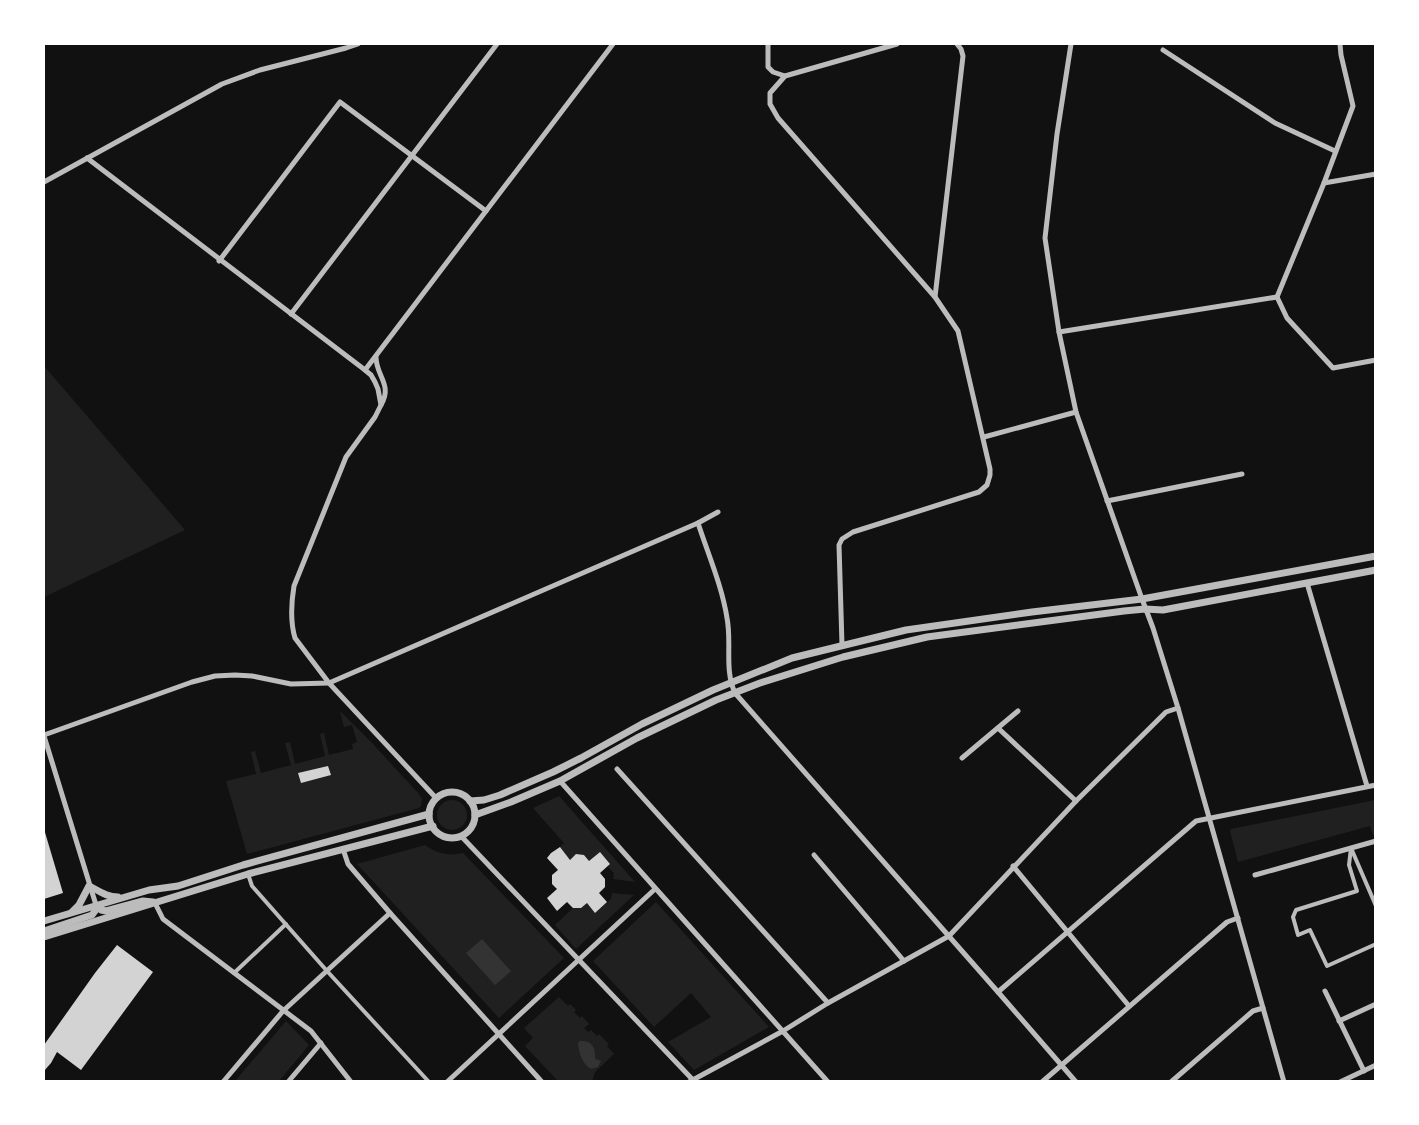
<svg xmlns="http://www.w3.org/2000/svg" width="1419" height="1125" font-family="'PT Sans Narrow',sans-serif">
  <rect width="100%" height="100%" fill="#111"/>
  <g fill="#202020">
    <path d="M44 366 185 530 44 597Z"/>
    <path d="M340 711 373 744 419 794 422 799 421 806 419 808 247 854 226 781 256 774 251 752 255 751 261 773 291 765 285 743 290 742 295 764 325 756 320 734 324 733 329 755 353 749 352 744 357 742 352 725 344 727Z"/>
    <path d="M559 796 635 882 613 879 614 873 608 867 610 864 600 852 589 861 584 855 577 854 570 860 560 847 564 843 533 808Z"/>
    <path d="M1375 800V834L1373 835 1370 826 1238 862 1230 831 1231 829Z"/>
    <circle cx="452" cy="815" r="15"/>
    <path d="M425 845C437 854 449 856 463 853L564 958 499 1018 357 864Z"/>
    <path d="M612 893 634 895 576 949 555 925 573 908H581L587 903 595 913 611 899Z"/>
    <path d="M656 902 769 1027 694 1070 668 1042 711 1017 691 993 654 1027 593 961Z"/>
    <path d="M559 997 568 1006 570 1004 576 1010 574 1012 580 1018 582 1016 589 1024 584 1028 588 1032 591 1030 597 1036 599 1034 609 1044 607 1046 614 1054 595 1072 592 1081H558L525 1046 533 1038 524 1028Z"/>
    <path d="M286 1021 309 1045 279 1081H235Z"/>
  </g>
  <g fill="#333">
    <path d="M482 939 511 971 495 985 466 953Z"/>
    <path d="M580 1041C592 1040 596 1048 595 1059L601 1061 598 1067 591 1069C582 1064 579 1053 578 1043Z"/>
  </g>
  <g fill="#d3d3d3">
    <path d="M328 766 331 775 301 783 298 773Z"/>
    <path d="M44 829 63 893 44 899Z"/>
    <path d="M560 847 570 860 576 854 584 855 589 861 600 852 610 864 600 873 605 879V887L599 893 607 902 595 913 587 903 581 908H573L567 902 557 911 547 898 557 889 552 884V875L558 870 547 858 551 853Z"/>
    <path d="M117 945 153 972 81 1070 57 1052 51 1063 44 1071V1045L95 973Z"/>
  </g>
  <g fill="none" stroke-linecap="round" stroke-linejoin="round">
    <g stroke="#bcbcbc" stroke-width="4">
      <path d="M1351 848 1349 865 1357 891 1296 910 1293 917 1298 935 1310 930 1327 966 1376 944"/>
      <path d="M1351 848 1376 906"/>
      <path d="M248 874 252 886 327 971 429 1082"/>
      <path d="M234 973 286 924"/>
    </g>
    <g stroke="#bcbcbc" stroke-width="5">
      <path d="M768 44V67L773 72 785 76"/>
      <path d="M1071 44 1057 134 1045 238 1059 332 1076 412 1142 599 1153 628 1178 708 1284 1082"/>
      <path d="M1163 50 1275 123 1335 151"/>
      <path d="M87 158 365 370 371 375 375 382 378 389 381 405 375 417 346 457 294 586C291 604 290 621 295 638L329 683 436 798"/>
      <path d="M44 182 222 84 260 70 346 48 358 44"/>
      <path d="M1324 183 1376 174"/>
      <path d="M219 261 340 102 486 211"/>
      <path d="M935 297 963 56 961 49 957 44"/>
      <path d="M1277 297 1287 318 1333 368 1376 360"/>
      <path d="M291 314 497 44"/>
      <path d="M1059 332 1277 297 1324 183 1353 106 1341 55 1340 44"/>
      <path d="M376 357C376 376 393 385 381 405"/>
      <path d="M365 370 613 44"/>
      <path d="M984 437 1076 412"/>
      <path d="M1107 501 1242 474"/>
      <path d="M698 523C708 554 722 586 727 618 732 643 724 670 735 693L998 992 1076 1082"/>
      <path d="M1307 583 1367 786"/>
      <path d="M842 645 839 545 842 539 853 532 979 492 987 485 990 475V469L958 331 935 297 778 118 770 104V93L785 76 897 44"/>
      <path d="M998 728 1076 801"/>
      <path d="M44 735 192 682 215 676 235 675 252 676 291 684 329 683 698 523 718 512"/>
      <path d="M44 736 96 905"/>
      <path d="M962 758 1018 711"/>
      <path d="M617 769 828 1003"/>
      <path d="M560 781 828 1082"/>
      <path d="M461 836 693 1080"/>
      <path d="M343 849 348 864 390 913 542 1082"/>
      <path d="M814 855 904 961"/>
      <path d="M1013 866 1129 1006"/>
      <path d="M1255 875 1376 841"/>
      <path d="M155 903 163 919 311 1031 351 1082"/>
      <path d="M1325 991 1364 1071"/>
      <path d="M998 992 1196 821 1376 785"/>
      <path d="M1339 1021 1376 1004"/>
      <path d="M223 1082 283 1011 390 913"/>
      <path d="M288 1082 321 1043"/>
      <path d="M447 1082 655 889"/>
      <path d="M689 1082 783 1031 828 1003 949 936 1076 801 1166 712 1178 708"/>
      <path d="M1042 1082 1227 922 1238 918"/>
      <path d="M1171 1082 1253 1011 1263 1008"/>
      <path d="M1340 1082 1376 1065"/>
    </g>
    <g stroke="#bcbcbc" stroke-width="7">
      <circle cx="452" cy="815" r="23"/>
      <path d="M470 801 484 800 500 795 553 772 581 758 642 724 713 690 792 658 906 630 1032 612 1142 599 1376 556"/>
      <path d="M475 815 511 802 560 781 637 738 716 700 760 683 843 657 927 637 1124 611 1145 609 1163 610 1376 570"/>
      <path d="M72 912 79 905 89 886C99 891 107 897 118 897"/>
      <path d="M44 921 149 890 178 886 243 865 429 814"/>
      <path d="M44 931 92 915 95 911 96 905 101 910 106 911 143 901 153 902"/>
      <path d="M44 937 248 874 433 826"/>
    </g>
  </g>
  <rect width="1419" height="1125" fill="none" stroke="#ffffff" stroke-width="90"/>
</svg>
